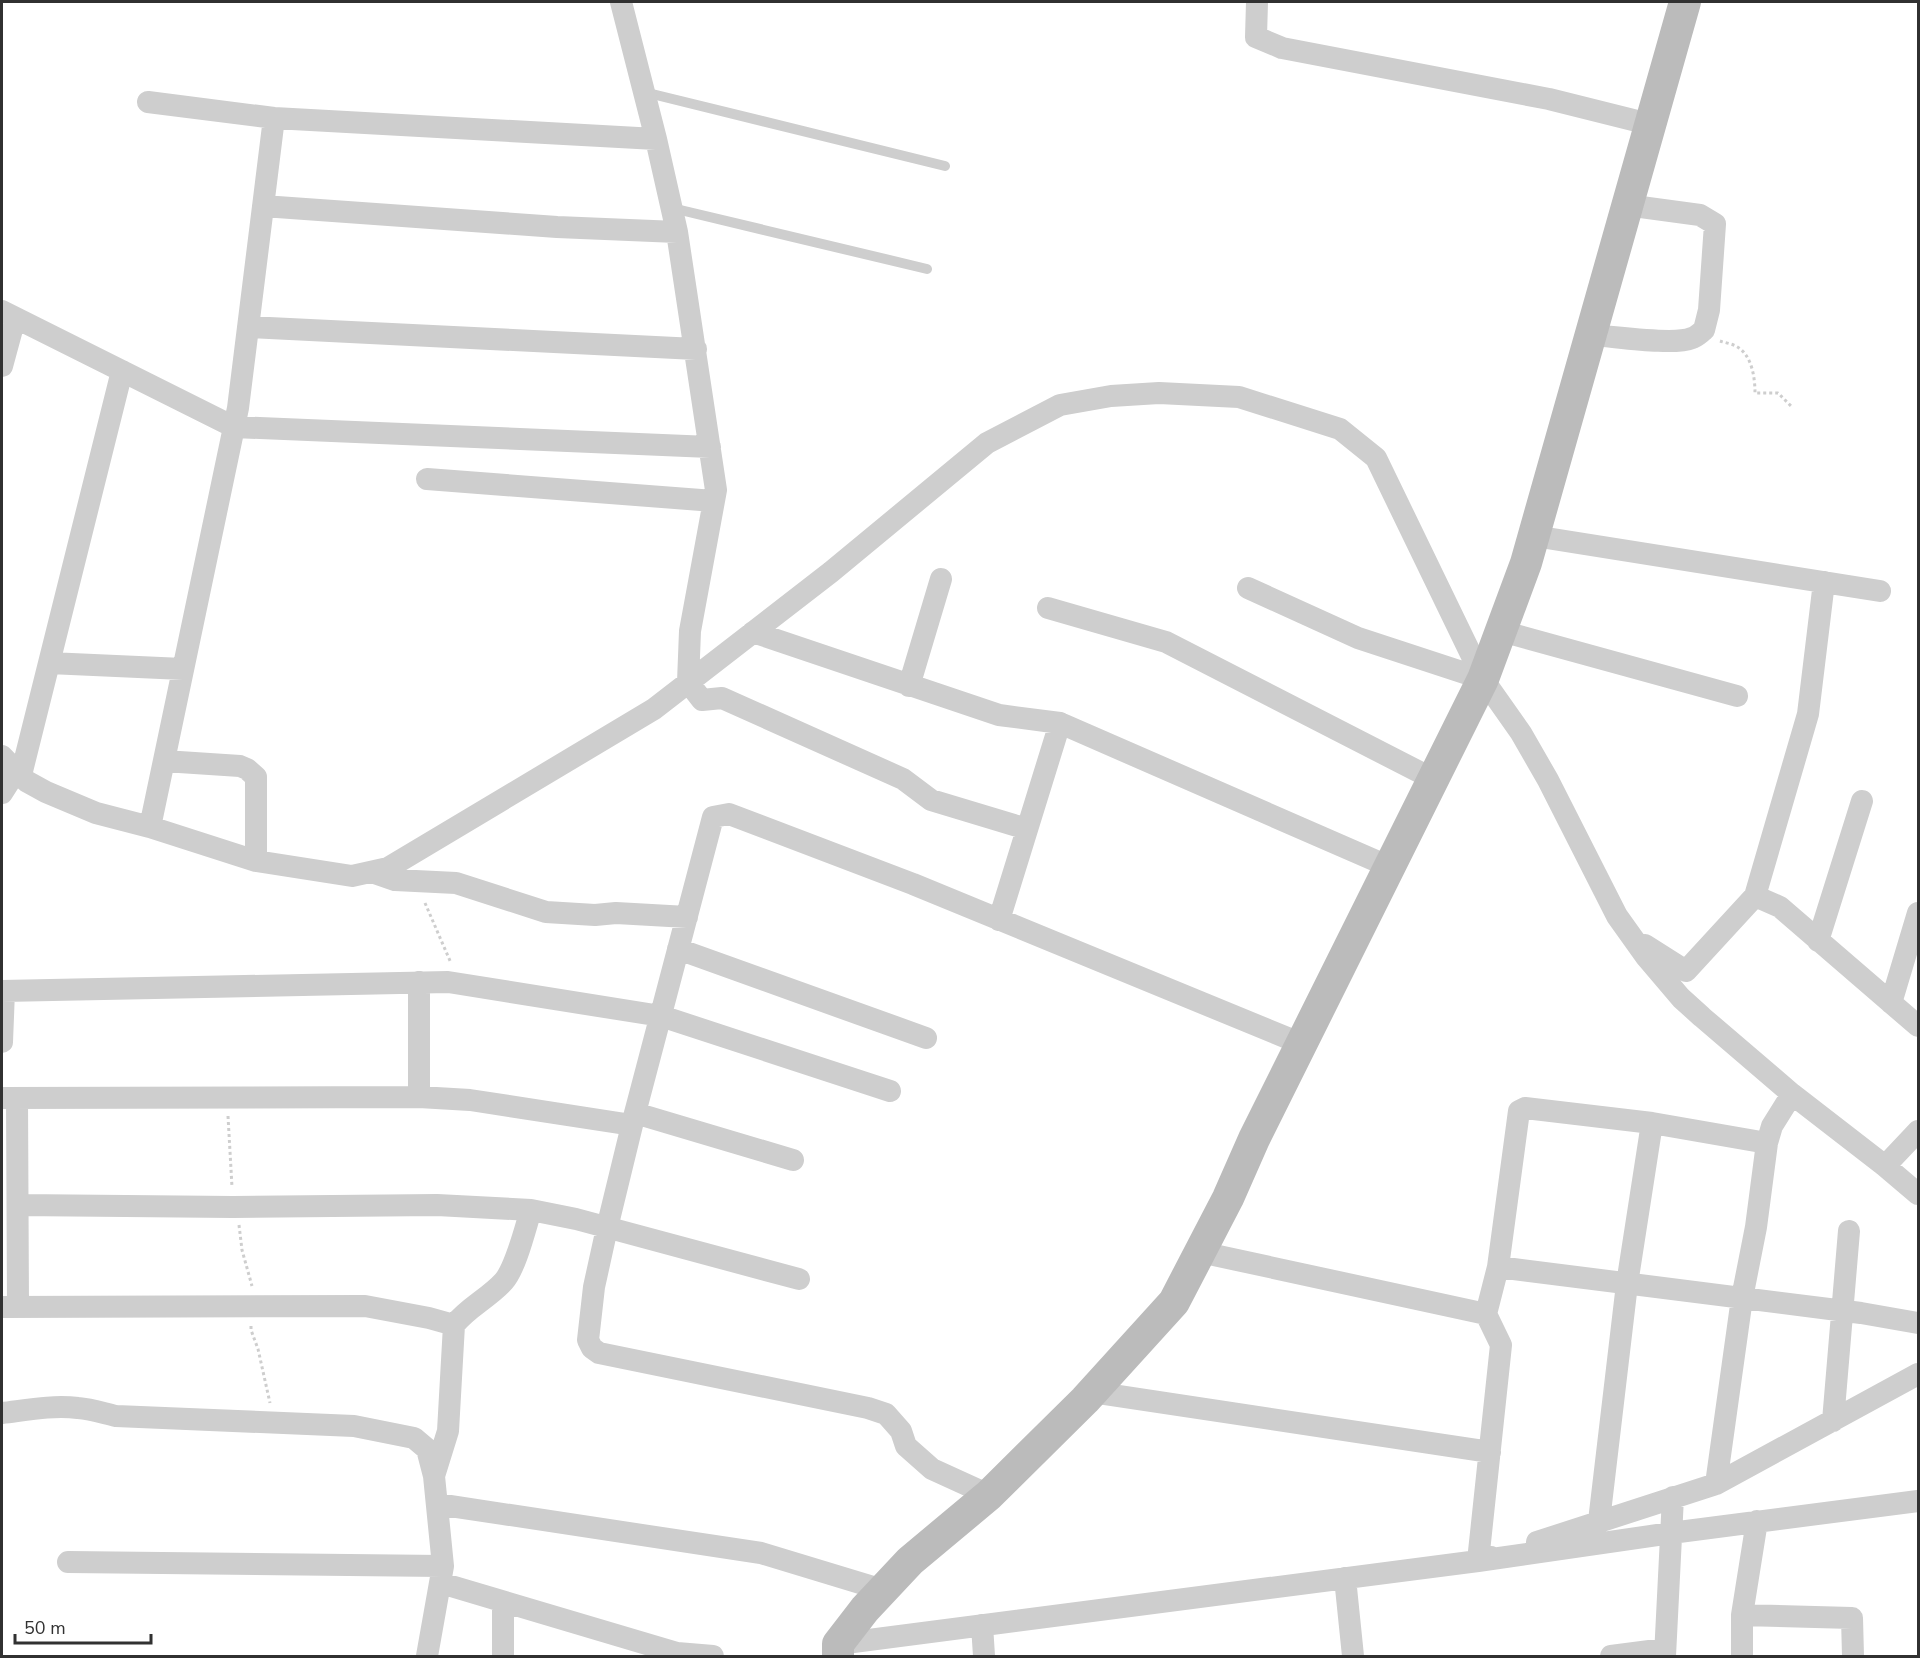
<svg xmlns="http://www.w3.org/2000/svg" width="1920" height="1658" font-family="'Nunito Sans',sans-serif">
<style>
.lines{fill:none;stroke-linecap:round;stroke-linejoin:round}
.path{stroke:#cecece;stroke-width:3;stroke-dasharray:3 3;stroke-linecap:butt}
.lane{stroke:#cecece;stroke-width:10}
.street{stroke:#cecece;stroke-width:22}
.secondary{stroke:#bbb;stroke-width:32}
</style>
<rect width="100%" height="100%" fill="#fff"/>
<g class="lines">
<path class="path" d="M 1720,341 C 1726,343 1734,344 1739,348 C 1752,357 1755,378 1755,393 L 1778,393 L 1791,406
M 425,903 L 451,963
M 228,1116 L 232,1187
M 239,1225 L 242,1250 L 252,1286
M 251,1326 L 251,1330 L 258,1349 L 270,1403"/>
<path class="lane" d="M 644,92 L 945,166
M 672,208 L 927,269"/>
<path class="street" d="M 621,2 L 656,139 L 677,232 L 716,490 L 690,631 L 688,682 L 702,700 L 722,698 L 903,779 L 931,800 L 1027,829
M 1257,2 L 1256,37 L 1282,48 L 1549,99 L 1649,124
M 148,102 L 274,118 L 656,139
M 263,206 L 557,227 L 677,232
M 2,311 L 234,427 L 710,447
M 248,327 L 696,349
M 1591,335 C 1613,336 1673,346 1692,338 C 1696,337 1700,333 1704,330 L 1709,310 L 1715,224 L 1700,215 L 1626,205
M 2,366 L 15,318
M 427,479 L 714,501
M 1534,536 L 1880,591
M 1248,588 L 1358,638 L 1483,679
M 1048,608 L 1166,642 L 1433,779
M 1501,631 L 1737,696
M 753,632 L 999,715 L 1060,723 L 1390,867
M 49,663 L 183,669
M 909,686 L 941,579
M 2,756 L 26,781 L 46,792 L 96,813 L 150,827 L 256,861 L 352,876 L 388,868 L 654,709 L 831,572 L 987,443 L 1060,405 L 1111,396 L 1159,393 L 1239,397 L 1340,429 L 1376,458 L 1483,679 L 1521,733 L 1548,780 L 1617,916 L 1647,958 L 1681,998 L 1702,1017 L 1792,1094 L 1885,1166 L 1918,1194
M 164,761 L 240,766 L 247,769 L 256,777 L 256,861
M 21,775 L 122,371
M 2,793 L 16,771
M 150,827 L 238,408 L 274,118
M 372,872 L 395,880 L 456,883 L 546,912 L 595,915 L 616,913 L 687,917
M 1755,896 L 1780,907 L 1918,1026
M 999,920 L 1060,723
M 1818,941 L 1862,801
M 1645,945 L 1686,971 L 1755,896 L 1808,714 L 1824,582
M 678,949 L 926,1038
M 419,982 L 419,1097
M 2,991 L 448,982 L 661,1016 L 890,1091
M 1891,1003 L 1918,913
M 2,1042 L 4,991
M 2,1098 L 419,1097 L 470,1100 L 632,1125
M 17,1098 L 18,1306
M 635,1113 L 793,1160
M 1767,1143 L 1652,1123 L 1525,1108 L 1519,1111 L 1498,1267 L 1486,1314 L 1501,1345 L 1478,1561 L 1671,1533 L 1918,1501
M 1885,1166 L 1918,1131
M 18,1205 L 233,1207 L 437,1205 L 531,1210 L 576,1219 L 799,1279
M 1200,1252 L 1486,1314
M 1498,1267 L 1861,1313 L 1918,1323
M 2,1307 L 365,1306 L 429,1318 L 454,1325
M 1092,1392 L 1490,1452
M 2,1413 C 27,1410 52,1405 78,1408 C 91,1409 103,1413 116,1416 L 354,1426 L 414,1438 L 427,1449 L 434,1476 L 443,1566 L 427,1656
M 1833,1421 L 1849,1231
M 434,1476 L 448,1431 L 454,1325 C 468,1307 489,1298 504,1281 C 516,1267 525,1229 531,1210
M 1716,1484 L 1742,1298 L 1756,1227 L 1767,1143 L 1772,1126 L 1792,1094
M 989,1495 L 932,1469 L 906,1446 L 901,1431 L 886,1414 L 868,1408 L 599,1353 L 592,1348 L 588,1340 L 594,1287 L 607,1228 L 635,1113 L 713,817 L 729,814 L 913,884 L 1302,1044
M 437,1504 L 761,1553 L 883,1590
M 1599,1521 L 1627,1284 L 1652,1123
M 1537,1542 L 1716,1484 L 1918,1374
M 68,1562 L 443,1566
M 1345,1578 L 1353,1656
M 441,1583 L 677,1653 L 713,1656
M 1742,1615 L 1852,1618 L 1853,1656
M 982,1625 L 984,1656
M 838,1644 L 1478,1561 L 1491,1557
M 503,1656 L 503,1602
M 1611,1656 L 1665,1649
M 1665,1656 L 1673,1497
M 1742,1656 L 1742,1615 L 1757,1521"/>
<path class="secondary" d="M 838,1656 L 838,1644 L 865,1609 L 910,1561 L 989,1495 L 1085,1400 L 1174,1302 L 1228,1198 L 1254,1139 L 1483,679 L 1526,563 L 1685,2"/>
</g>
<rect width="1920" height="1658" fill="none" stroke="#313131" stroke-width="6"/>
<path d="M15 1634v9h136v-9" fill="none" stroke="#313131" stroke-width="3"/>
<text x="24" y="1634" font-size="18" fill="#313131" stroke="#ffffff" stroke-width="4.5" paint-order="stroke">50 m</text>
</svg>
